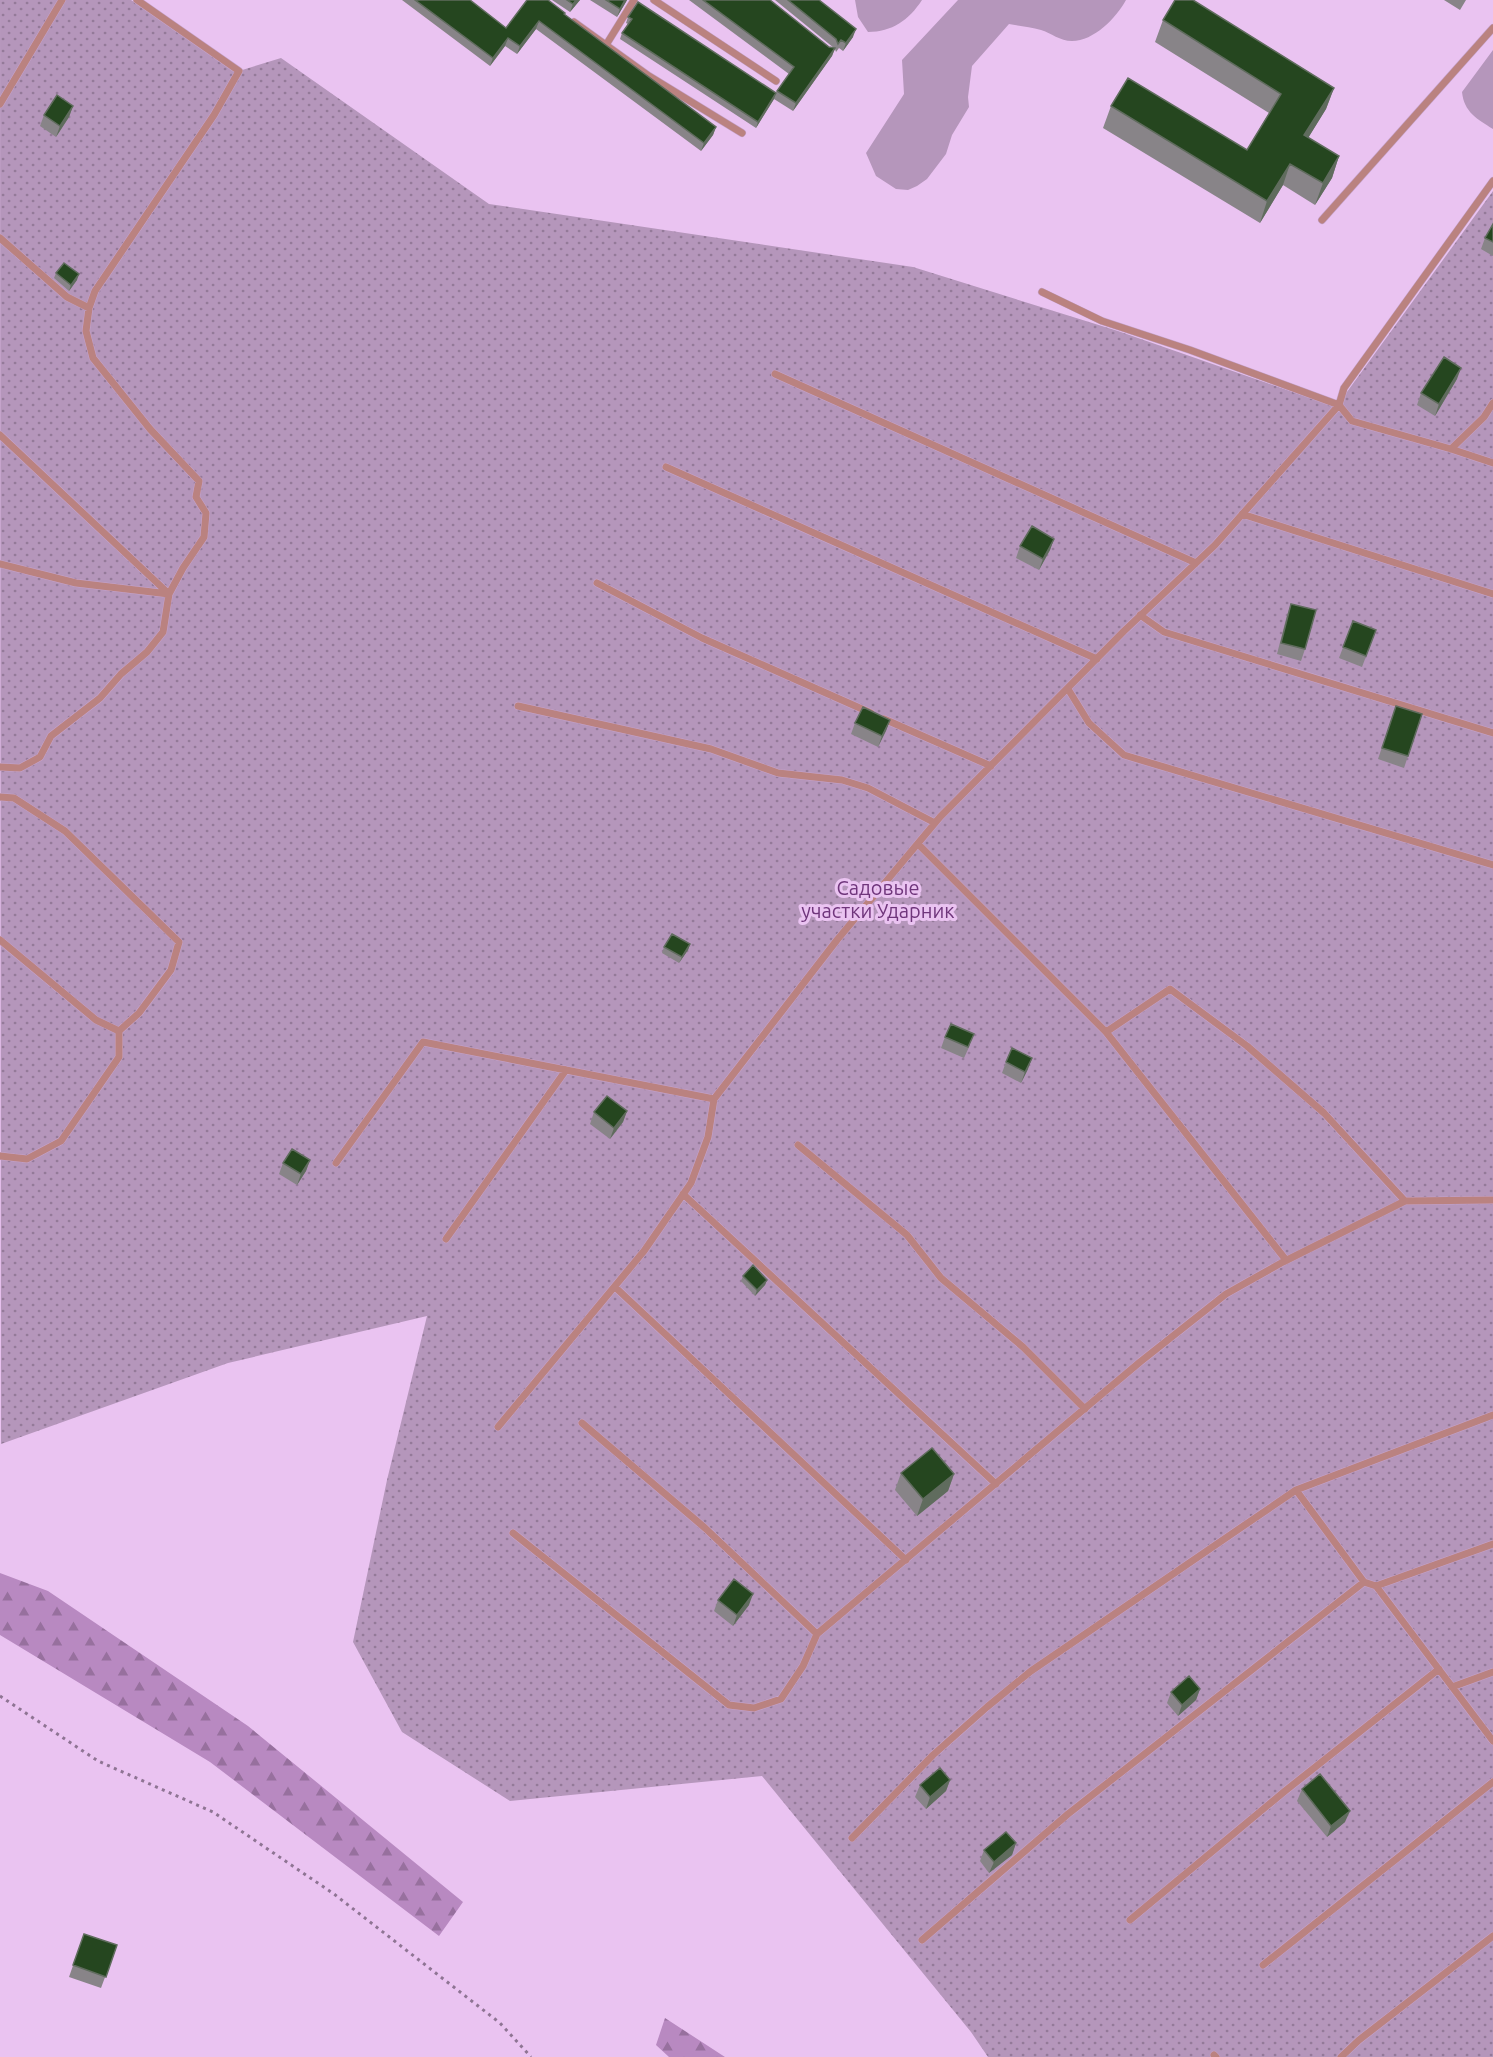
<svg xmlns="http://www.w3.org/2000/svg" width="1493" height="2057" font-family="Ubuntu,sans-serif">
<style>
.grass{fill:#b596bb}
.forest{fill:url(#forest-firs)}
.park{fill:url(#park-dots)}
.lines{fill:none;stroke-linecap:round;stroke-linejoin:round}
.lane-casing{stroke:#c6a4cd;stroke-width:8}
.path{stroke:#8e7493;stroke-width:3;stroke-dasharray:3 4.5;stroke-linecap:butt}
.lane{stroke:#ba8280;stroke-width:7}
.wall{fill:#888488}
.shaded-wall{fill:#606c5e}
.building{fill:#25461f;stroke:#606c5e;stroke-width:1.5}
.labels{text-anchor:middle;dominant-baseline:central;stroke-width:6;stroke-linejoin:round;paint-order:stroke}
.park-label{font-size:20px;fill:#6f357b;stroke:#eac3f1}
</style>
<defs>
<pattern id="forest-firs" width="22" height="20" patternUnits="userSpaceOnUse" patternTransform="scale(1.5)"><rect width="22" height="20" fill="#b889c1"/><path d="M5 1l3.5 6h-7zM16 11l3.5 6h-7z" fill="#97709e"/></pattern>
<pattern id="park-dots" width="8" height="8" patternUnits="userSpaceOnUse" patternTransform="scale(1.5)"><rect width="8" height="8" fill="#b596bb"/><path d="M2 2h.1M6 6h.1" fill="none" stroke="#947a99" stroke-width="1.8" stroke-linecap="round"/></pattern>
</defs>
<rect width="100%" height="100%" fill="#eac3f1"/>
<path class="grass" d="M 855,0 L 922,0 C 909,20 892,32 868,32 L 858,17 Z
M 958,0 L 1126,0 C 1116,18 1094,41 1072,41 C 1060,41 1051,33 1041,30 C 1031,27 1019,26 1009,24 L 972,66 L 968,97 L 969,107 L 952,135 L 946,154 L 927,179 L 917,186 L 908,190 L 896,189 L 876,176 L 866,153 L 904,94 L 902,60 Z
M 1493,50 L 1493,129 C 1477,119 1464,112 1462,92 Z"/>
<path class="forest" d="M 0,1573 L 48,1591 L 248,1726 L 463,1902 L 439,1936 L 210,1762 L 0,1635 Z
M 665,2018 L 725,2057 L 669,2057 L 656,2045 Z"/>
<path class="park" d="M 0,0 L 131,0 L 239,71 L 281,58 L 489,204 L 913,267 L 1118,331 L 1336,407 L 1493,191 L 1493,2057 L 988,2057 L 971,2032 L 762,1776 L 510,1801 L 402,1732 L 353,1642 L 387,1480 L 427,1316 L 228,1363 L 1,1444 Z"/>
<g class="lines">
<defs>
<path id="lane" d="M 654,0 L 776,81
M 574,22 L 649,76 L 742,133
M 606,45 L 634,0
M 0,104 L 62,0
M 1322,220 L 1493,28
M 0,238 L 67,297 L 89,308
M 1042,292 L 1102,321 L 1190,350 L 1339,405 L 1344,388 L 1493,181
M 775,374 L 1196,563
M 0,435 L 169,594 L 76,583 L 0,564
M 1451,449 L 1484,417 L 1493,403
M 666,467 L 1097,659
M 1242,514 L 1493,594
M 597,583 L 702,638 L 871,713
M 1140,615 L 1164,632 L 1493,733
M 1068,689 L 1089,723 L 1124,755 L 1493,865
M 518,706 L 711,749 L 778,773 L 842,780 L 868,788 L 935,823
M 884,719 L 991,766
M 0,767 L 20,768 L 40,757 L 51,736 L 100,698 L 121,674 L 147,652 L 163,632 L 169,594 L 183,568 L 204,537 L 206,513 L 196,497 L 199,481 L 150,429 L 93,358 L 86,331 L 89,308 L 95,291 L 214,115 L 239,71 L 137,0
M 0,797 L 14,798 L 65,831 L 179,942 L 171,970 L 139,1013 L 119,1031 L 119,1057 L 61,1141 L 27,1159 L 0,1156
M 918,844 L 1106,1032 L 1286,1260
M 0,940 L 96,1020 L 119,1031
M 1106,1032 L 1170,989 L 1247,1046 L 1324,1113 L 1405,1201
M 798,1145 L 907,1235 L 941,1278 L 1023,1347 L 1085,1409
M 336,1163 L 423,1042 L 714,1099 L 837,940 L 940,817 L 1124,631 L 1215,545 L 1339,405 L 1352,421 L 1451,449 L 1493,463
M 683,1194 L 996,1484
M 446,1239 L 566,1070
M 615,1287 L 906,1560
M 582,1423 L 705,1528 L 817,1634
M 498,1427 L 644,1251 L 691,1183 L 708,1137 L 714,1099
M 1296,1490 L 1364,1582 L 1376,1586 L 1493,1741
M 513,1533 L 729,1705 L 754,1708 L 781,1699 L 803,1666 L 817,1634 L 1140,1362 L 1226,1294 L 1283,1262 L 1405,1201 L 1493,1200
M 1376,1586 L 1493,1544
M 1452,1687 L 1493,1672
M 852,1838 L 933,1755 L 987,1707 L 1031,1671 L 1296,1490 L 1493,1415
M 1130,1920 L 1285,1791 L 1439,1669
M 922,1940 L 1068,1814 L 1364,1582
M 1263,1965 L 1493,1782
M 1214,2055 L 1216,2057
M 1341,2057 L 1359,2040 L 1493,1936"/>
</defs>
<use href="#lane" class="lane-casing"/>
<path class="path" d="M 0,1696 L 98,1761 L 213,1812 L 334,1894 L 500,2023 L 531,2057"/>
<use href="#lane" class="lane"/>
</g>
<path class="wall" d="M 402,0 L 470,0 L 506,28 L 564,15 L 716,127 L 713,135 L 701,151 L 536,29 L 517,54 L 505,46 L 490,66 Z
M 552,0 L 580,0 L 570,12 Z
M 590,0 L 627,0 L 617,17 Z
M 689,0 L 770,0 L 829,47 L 834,48 L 775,0 L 819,0 L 853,37 L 843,51 L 839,48 L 836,52 L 835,49 L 832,56 L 793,111 L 774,99 L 756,128 L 620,39 L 622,33 L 628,24 L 626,23 L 628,17 L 776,93 L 789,74 Z
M 1444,0 L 1466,0 L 1460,10 Z
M 1163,20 L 1334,88 L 1326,109 L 1308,138 L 1339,156 L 1332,178 L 1315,205 L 1283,185 L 1260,223 L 1103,128 L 1111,106 L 1247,150 L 1269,113 L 1155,42 Z
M 73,106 L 69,117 L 56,137 L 40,126 L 44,115 Z
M 1493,224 L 1493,256 L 1481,249 L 1485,238 Z
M 56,273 L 77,280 L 69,291 L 54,278 Z
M 1457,379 L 1435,416 L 1417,405 L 1421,393 Z
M 1054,539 L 1050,550 L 1039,570 L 1016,558 L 1020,546 Z
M 1291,604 L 1305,649 L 1301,661 L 1277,654 L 1287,615 Z
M 1353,621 L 1376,630 L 1362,667 L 1339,658 Z
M 1396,706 L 1422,714 L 1404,768 L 1378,759 Z
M 890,720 L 878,747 L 851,734 L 855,723 Z
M 690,944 L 688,950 L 679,963 L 662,953 L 664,947 Z
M 945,1037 L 970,1045 L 964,1058 L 941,1048 Z
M 1006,1062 L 1028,1069 L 1021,1083 L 1002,1073 Z
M 627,1111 L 623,1122 L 610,1139 L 590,1124 L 594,1112 Z
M 310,1160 L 306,1171 L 297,1185 L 279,1174 L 283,1163 Z
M 743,1276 L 767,1280 L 765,1285 L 755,1296 L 741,1281 Z
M 901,1473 L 954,1474 L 948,1491 L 917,1516 L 895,1490 Z
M 718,1600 L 749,1605 L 733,1626 L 714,1611 Z
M 1200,1689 L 1196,1700 L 1178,1716 L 1167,1703 L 1171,1692 Z
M 950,1780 L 946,1791 L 926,1809 L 915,1797 L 920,1785 Z
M 1302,1789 L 1345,1822 L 1327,1837 L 1297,1801 Z
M 1016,1843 L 1012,1855 L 989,1873 L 980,1861 L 984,1850 Z
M 84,1934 L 117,1945 L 101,1988 L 69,1977 Z"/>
<path class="shaded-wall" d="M 576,0 L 580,0 L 570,12 L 573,4 Z
M 625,0 L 627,0 L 626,2 L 617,17 L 620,9 Z
M 539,21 L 536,29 L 517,54 L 520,46 Z
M 856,29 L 853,37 L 843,51 L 846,43 Z
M 508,38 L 505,46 L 490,66 L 493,58 Z
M 835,48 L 832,56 L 793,111 L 796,103 Z
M 1334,88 L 1326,109 L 1297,156 L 1304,135 Z
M 776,93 L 774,99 L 756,128 L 758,122 Z
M 73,106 L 69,117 L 56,137 L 60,126 Z
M 716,127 L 713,135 L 701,151 L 704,143 Z
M 1339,156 L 1332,178 L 1315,205 L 1323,183 Z
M 1290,164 L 1283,185 L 1260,223 L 1267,201 Z
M 79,274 L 77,280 L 69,291 L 71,285 Z
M 1461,368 L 1457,379 L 1435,416 L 1439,404 Z
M 1054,539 L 1050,550 L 1039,570 L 1043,559 Z
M 890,720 L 886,731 L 878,747 L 882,736 Z
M 690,944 L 688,950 L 679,963 L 682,957 Z
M 1032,1058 L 1028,1069 L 1021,1083 L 1025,1072 Z
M 627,1111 L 623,1122 L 610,1139 L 614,1128 Z
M 310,1160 L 306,1171 L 297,1185 L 301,1174 Z
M 767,1280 L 765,1285 L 755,1296 L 757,1290 Z
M 954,1474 L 948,1491 L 917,1516 L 923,1499 Z
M 753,1594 L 749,1605 L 733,1626 L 737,1615 Z
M 1200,1689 L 1196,1700 L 1178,1716 L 1182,1705 Z
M 950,1780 L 946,1791 L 926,1809 L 930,1797 Z
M 1350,1811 L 1345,1822 L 1327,1837 L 1331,1826 Z
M 1016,1843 L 1012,1855 L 989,1873 L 994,1862 Z"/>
<path class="building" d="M 415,0 L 470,0 L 506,28 L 527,0 L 548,0 L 565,13 L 564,14 L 716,127 L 704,143 L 539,21 L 520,46 L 508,38 L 493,58 Z
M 567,0 L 576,0 L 573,4 Z
M 606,0 L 625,0 L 620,9 Z
M 703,0 L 770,0 L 829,47 L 835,48 L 796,103 L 777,91 L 794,67 Z
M 788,0 L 819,0 L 856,29 L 846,43 L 841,40 L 838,44 L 836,39 Z
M 1175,0 L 1193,0 L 1334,88 L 1304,135 L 1339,156 L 1323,183 L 1290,164 L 1267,201 L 1111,106 L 1128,78 L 1247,150 L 1281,94 L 1163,20 Z
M 638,2 L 776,93 L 758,122 L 622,33 L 632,19 L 628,17 Z
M 57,95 L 73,106 L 60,126 L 44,115 Z
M 1493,224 L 1493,242 L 1485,238 Z
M 64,263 L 79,274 L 71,285 L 56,273 Z
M 1444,357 L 1461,368 L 1439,404 L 1421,393 Z
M 1032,526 L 1054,539 L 1043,559 L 1020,546 Z
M 1291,604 L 1316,610 L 1305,649 L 1281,643 Z
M 1353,621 L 1376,630 L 1366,656 L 1343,647 Z
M 1396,706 L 1422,714 L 1408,756 L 1382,748 Z
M 863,707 L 890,720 L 882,736 L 855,723 Z
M 672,934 L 690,944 L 682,957 L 664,947 Z
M 951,1024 L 974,1034 L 968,1047 L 945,1037 Z
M 1012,1048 L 1032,1058 L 1025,1072 L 1006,1062 Z
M 607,1096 L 627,1111 L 614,1128 L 594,1112 Z
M 292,1149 L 310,1160 L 301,1174 L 283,1163 Z
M 753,1265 L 767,1280 L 757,1290 L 743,1276 Z
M 932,1448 L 954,1474 L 923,1499 L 901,1473 Z
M 734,1579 L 753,1594 L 737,1615 L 718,1600 Z
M 1189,1676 L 1200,1689 L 1182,1705 L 1171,1692 Z
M 940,1768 L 950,1780 L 930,1797 L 920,1785 Z
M 1320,1774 L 1350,1811 L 1331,1826 L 1302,1789 Z
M 1006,1832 L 1016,1843 L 994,1862 L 984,1850 Z
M 84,1934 L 117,1945 L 106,1977 L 73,1965 Z"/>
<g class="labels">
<g class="park-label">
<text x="878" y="887">Садовые<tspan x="878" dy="23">участки Ударник</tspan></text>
</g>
</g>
</svg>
